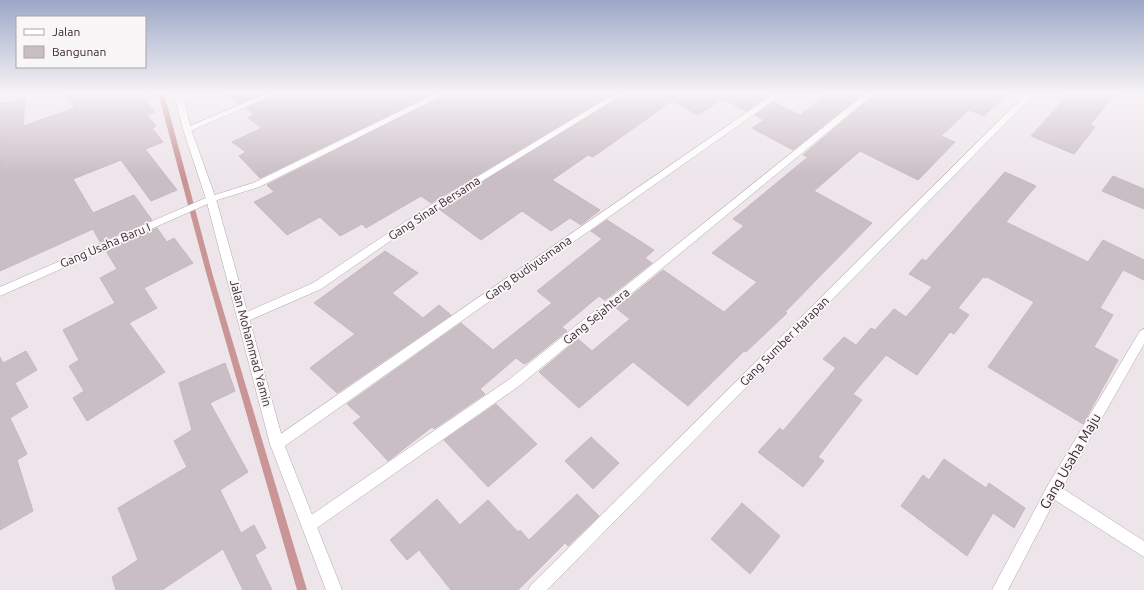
<svg xmlns="http://www.w3.org/2000/svg" width="1144" height="590" font-family="Ubuntu,sans-serif">
<style>
.lines{fill:none;stroke-linecap:round;stroke-linejoin:round}
.stream{fill:#ca9596;fill-rule:evenodd}
.building{fill:#cabec5;stroke:#c6b8c0}
.minor-casing{stroke:#b4a8ae;stroke-width:1}
.tertiary-casing{stroke:#b4a8ae;stroke-width:1}
.minor{fill:#fff;fill-rule:evenodd}
.tertiary{fill:#fff;fill-rule:evenodd}
.labels{text-anchor:middle;dominant-baseline:central;stroke-width:3.5;stroke-linejoin:round;paint-order:stroke}
.street-label{font-size:12px;fill:#3c2730;stroke:#f9f6f8}
.near-street-label{font-size:14px;fill:#3c2730;stroke:#f9f6f8}
</style>
<rect width="100%" height="100%" fill="#ede5ea"/>
<g class="lines">
<path class="stream" d="M 158,93 L 164,93 L 213,276 L 307,590 L 297,590 L 207,276 Z"/>
</g>
<path class="building" d="M 64,93 L 139,93 L 155,112 L 147,115 L 156,126 L 152,128 L 163,142 L 145,149 L 177,190 L 151,201 L 121,160 L 73,179 L 93,213 L 134,195 L 152,220 L 100,242 L 93,229 L 0,271 L 0,104 L 25,99 L 23,126 L 75,108 Z
M 225,93 L 265,93 L 239,104 Z
M 279,93 L 434,93 L 260,178 L 239,156 L 246,152 L 232,142 L 262,128 L 248,118 L 254,115 L 246,108 Z
M 448,93 L 614,93 L 431,203 L 421,196 L 366,228 L 362,224 L 340,236 L 320,217 L 287,235 L 254,202 L 274,192 L 267,185 Z
M 626,93 L 753,93 L 765,98 L 746,111 L 722,99 L 698,115 L 672,101 L 593,157 L 588,155 L 552,180 L 600,210 L 581,225 L 570,218 L 551,231 L 522,211 L 481,240 L 439,209 Z
M 829,93 L 864,93 L 793,150 L 752,128 L 764,120 L 755,115 L 773,102 L 800,115 Z
M 876,93 L 1008,93 L 984,116 L 969,110 L 941,136 L 955,142 L 918,180 L 860,151 L 814,191 L 872,223 L 785,312 L 787,313 L 746,352 L 744,351 L 688,406 L 633,362 L 579,408 L 539,372 L 578,339 L 592,351 L 630,319 L 616,308 L 663,270 L 724,312 L 757,282 L 712,253 L 744,226 L 733,219 L 808,157 L 803,155 Z
M 1070,93 L 1116,93 L 1090,125 L 1095,127 L 1074,154 L 1031,136 Z
M 1005,172 L 1036,186 L 1006,222 L 1088,262 L 1103,240 L 1144,260 L 1144,280 L 1123,270 L 1100,308 L 1113,315 L 1094,347 L 1118,360 L 1083,424 L 988,367 L 1034,302 L 987,277 L 985,278 L 983,277 L 958,308 L 969,315 L 954,334 L 950,332 L 917,375 L 886,355 L 853,394 L 862,400 L 818,457 L 824,461 L 803,487 L 758,452 L 780,428 L 783,431 L 836,368 L 823,359 L 844,337 L 856,345 L 871,328 L 875,330 L 894,309 L 906,317 L 932,287 L 909,274 L 922,259 L 926,261 Z
M 1113,176 L 1144,189 L 1144,209 L 1102,191 Z
M 607,220 L 654,250 L 645,258 L 652,263 L 605,300 L 599,296 L 562,327 L 567,331 L 528,362 L 524,364 L 516,358 L 480,389 L 485,394 L 434,429 L 432,427 L 388,461 L 353,423 L 361,417 L 347,404 L 461,323 L 493,350 L 552,303 L 537,291 L 602,239 L 591,231 Z
M 157,228 L 167,242 L 174,238 L 193,263 L 144,288 L 157,308 L 129,323 L 165,372 L 87,421 L 73,398 L 84,391 L 69,366 L 79,360 L 63,330 L 115,303 L 100,278 L 117,269 L 106,251 Z
M 385,251 L 418,273 L 392,293 L 423,318 L 439,305 L 451,315 L 337,393 L 310,368 L 355,334 L 314,303 Z
M 26,351 L 37,370 L 15,383 L 28,407 L 10,418 L 27,454 L 17,460 L 33,511 L 0,530 L 0,357 L 3,363 Z
M 225,363 L 235,391 L 210,403 L 248,472 L 220,490 L 241,533 L 254,525 L 266,548 L 255,555 L 272,590 L 243,590 L 223,549 L 162,590 L 116,590 L 112,577 L 138,560 L 118,508 L 187,467 L 174,441 L 192,430 L 179,383 Z
M 496,404 L 537,444 L 488,487 L 444,440 Z
M 591,437 L 619,463 L 593,489 L 565,461 Z
M 944,459 L 986,488 L 989,483 L 1025,508 L 1014,528 L 993,513 L 967,556 L 901,506 L 923,475 L 929,480 Z
M 577,494 L 599,516 L 568,546 L 565,543 L 518,590 L 451,590 L 419,550 L 407,560 L 390,540 L 437,499 L 460,525 L 488,500 L 518,532 L 520,530 L 529,540 Z
M 742,503 L 780,536 L 750,574 L 711,539 Z"/>
<g class="lines">
<defs>
<path id="minor" d="M 268,93 L 278,93 L 190,131 L 184,131 L 183,129 Z
M 437,93 L 447,93 L 259,187 L 214,201 L 0,296 L 0,287 L 208,197 L 253,183 Z
M 616,93 L 625,93 L 435,210 L 321,289 L 248,321 L 240,321 L 238,318 L 240,315 L 313,283 L 429,206 Z
M 775,93 L 784,93 L 282,448 L 277,450 L 272,448 L 270,444 L 272,440 Z
M 866,93 L 875,93 L 519,386 L 314,530 L 309,532 L 304,530 L 302,525 L 304,520 L 511,378 Z
M 1027,93 L 1035,93 L 547,590 L 528,590 L 531,585 Z
M 1144,329 L 1144,344 L 1062,488 L 1144,541 L 1144,557 L 1055,500 L 1008,590 L 992,590 L 1048,485 L 1140,331 Z"/>
<path id="tertiary" d="M 174,93 L 182,93 L 191,129 L 216,199 L 284,444 L 342,590 L 326,590 L 270,444 L 206,199 L 183,129 Z"/>
</defs>
<use href="#minor" class="minor-casing"/>
<use href="#tertiary" class="tertiary-casing"/>
<use href="#minor" class="minor"/>
<use href="#tertiary" class="tertiary"/>
</g>
<linearGradient id="sky" x2="0" y2="1"><stop stop-color="#9ca8c7"/><stop offset="0.53" stop-color="#f7f3f6"/><stop offset="1" stop-color="#f7f3f6" stop-opacity="0"/></linearGradient>
<rect width="1144" height="175" fill="url(#sky)"/>
<g class="labels">
<g class="street-label">
<text transform="translate(434 208) rotate(-33)">Gang Sinar Bersama</text>
<text transform="translate(105 245) rotate(-23)">Gang Usaha Baru I</text>
<text transform="translate(528 268) rotate(-35)">Gang Budiyusmana</text>
<text transform="translate(596 316) rotate(-39)">Gang Sejahtera</text>
<text transform="translate(784 341) rotate(-45)">Gang Sumber Harapan</text>
<text transform="translate(251 343) rotate(75)">Jalan Mohammad Yamin</text>
</g>
<g class="near-street-label">
<text transform="translate(1070 461) rotate(-60)">Gang Usaha Maju</text>
</g>
</g>
<rect x="16" y="16" width="130" height="52" fill="#f9f6f8" stroke="#ada3a8"/>
<rect x="24" y="29" width="20" height="6" fill="#ffffff" stroke="#ada3a8"/>
<text x="52" y="36" font-size="12" fill="#3c2730">Jalan</text>
<rect x="24" y="46" width="20" height="12" fill="#cabec5" stroke="#ada3a8"/>
<text x="52" y="56" font-size="12" fill="#3c2730">Bangunan</text>
</svg>
